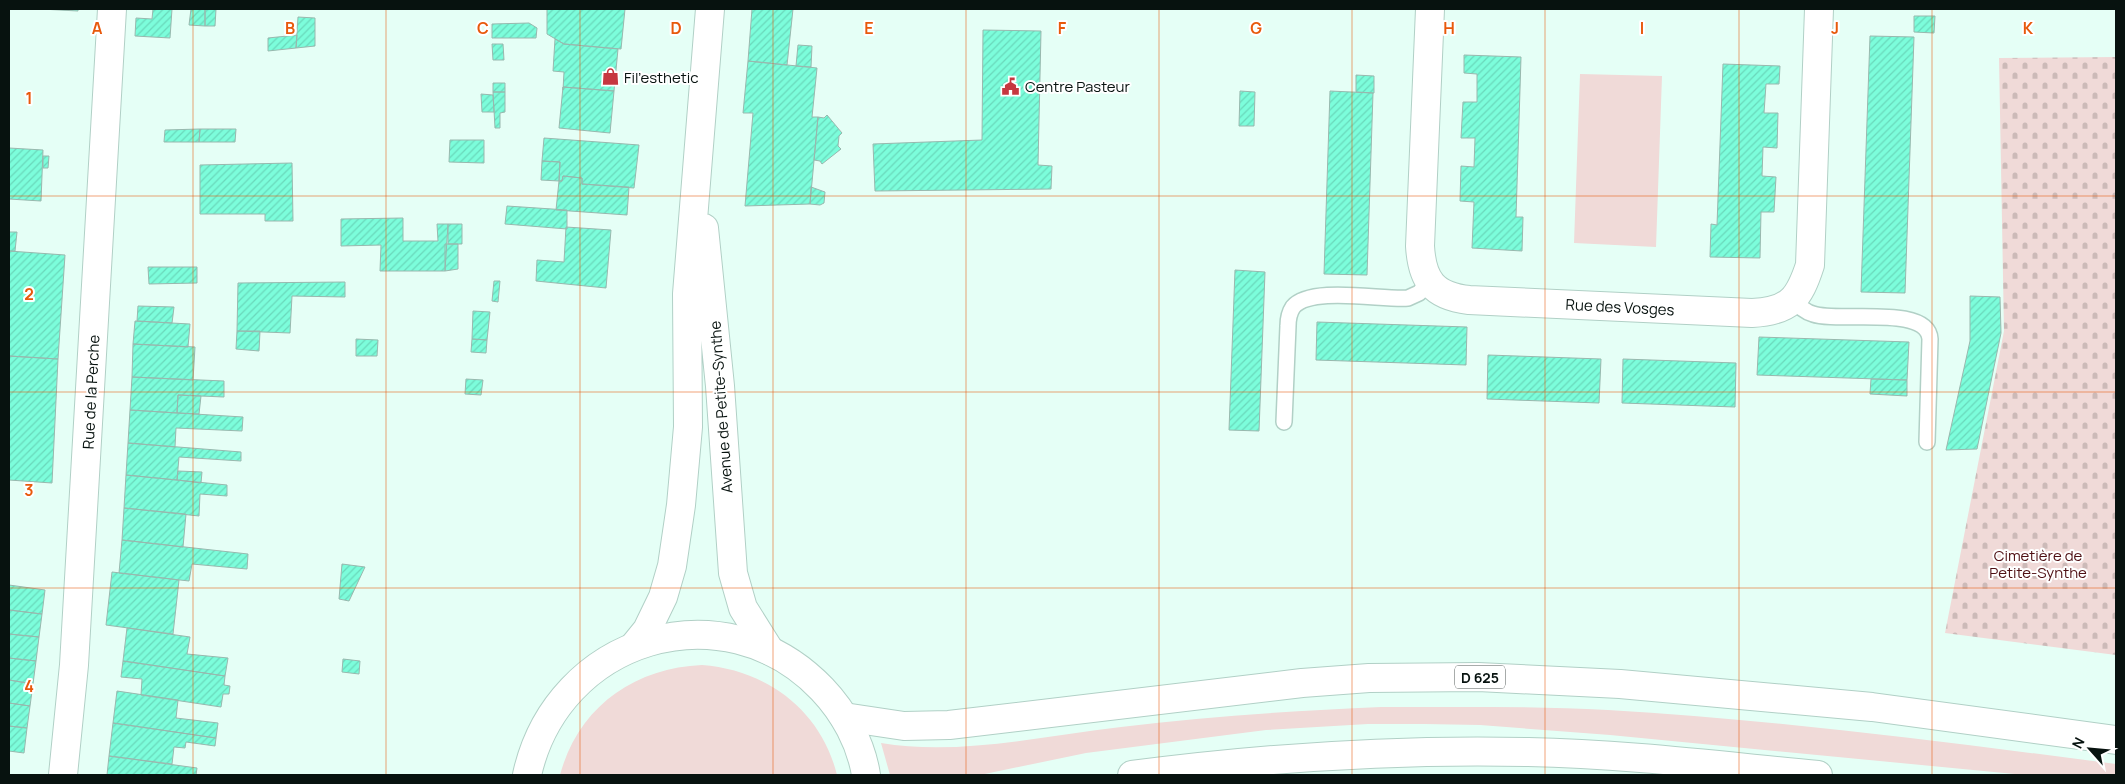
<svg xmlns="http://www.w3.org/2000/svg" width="2125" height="784" font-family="Manrope,sans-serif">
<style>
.green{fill:#f0dad8}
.cemetery{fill:url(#cemetery-stones)}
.building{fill:url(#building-hatch);stroke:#99b8ae}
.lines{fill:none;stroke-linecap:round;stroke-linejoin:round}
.lane-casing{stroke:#b1d0c6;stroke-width:18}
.street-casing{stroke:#b1d0c6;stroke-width:30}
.secondary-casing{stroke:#b1d0c6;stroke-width:30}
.primary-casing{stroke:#b1d0c6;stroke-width:30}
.highway-casing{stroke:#b1d0c6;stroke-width:30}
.lane{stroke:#fff;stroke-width:15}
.street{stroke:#fff;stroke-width:28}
.secondary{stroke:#fff;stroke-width:28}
.primary{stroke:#fff;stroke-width:28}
.highway{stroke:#fff;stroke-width:28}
.grid{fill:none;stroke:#e8590c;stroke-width:1;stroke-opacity:0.55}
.labels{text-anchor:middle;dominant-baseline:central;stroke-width:4;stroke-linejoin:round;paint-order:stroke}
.shield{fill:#fff;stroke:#515957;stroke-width:1}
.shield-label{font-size:14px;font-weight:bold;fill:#07120f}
.poi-label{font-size:15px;fill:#07120f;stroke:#fff;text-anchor:start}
.street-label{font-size:15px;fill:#07120f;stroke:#fff}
.park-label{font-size:15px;fill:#4e0f13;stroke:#fff}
.grid-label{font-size:16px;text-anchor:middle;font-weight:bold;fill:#e8590c;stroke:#fff;stroke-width:4;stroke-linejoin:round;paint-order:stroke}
</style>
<defs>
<pattern id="cemetery-stones" width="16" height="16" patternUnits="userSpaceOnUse" patternTransform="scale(1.25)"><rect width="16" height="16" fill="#f0dad8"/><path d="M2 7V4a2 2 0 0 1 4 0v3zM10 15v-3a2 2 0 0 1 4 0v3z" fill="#ccbab8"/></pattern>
<pattern id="building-hatch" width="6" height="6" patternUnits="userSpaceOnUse" patternTransform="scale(1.25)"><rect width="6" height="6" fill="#7cfddb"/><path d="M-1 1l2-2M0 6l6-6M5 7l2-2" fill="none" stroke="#6ad8bb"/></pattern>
</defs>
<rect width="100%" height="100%" fill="#e5fff6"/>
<path class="green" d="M 1580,74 L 1662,76 L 1656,247 L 1574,243 Z
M 702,665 C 767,670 821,710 837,775 L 560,775 C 578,708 633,668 702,665 Z
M 1381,707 C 1457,707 1532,706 1608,710 C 1778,720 1947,742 2116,764 L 2116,775 L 2025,775 L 1610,735 L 1480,725 L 1424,724 L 1368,724 L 1266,730 L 1086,753 L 980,775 L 890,775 L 881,743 C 958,756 1043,736 1121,727 C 1207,716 1294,711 1381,707 Z"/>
<path class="cemetery" d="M 2116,57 L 2116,655 L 1945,633 L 2004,331 L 1999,58 Z"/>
<path class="building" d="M 41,9 L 78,9 L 78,11 Z
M 153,9 L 172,9 L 170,38 L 135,36 L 136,18 L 152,19 Z
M 191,9 L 205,9 L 205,26 L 189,25 Z
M 205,9 L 216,9 L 215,26 L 205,26 Z
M 547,9 L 625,9 L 621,49 L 564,44 L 547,34 Z
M 752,9 L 793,9 L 787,65 L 748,61 Z
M 1914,16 L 1935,16 L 1934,33 L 1914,32 Z
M 298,17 L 315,18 L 315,46 L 296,48 Z
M 529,23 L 537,28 L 536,38 L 492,38 L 492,24 Z
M 983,30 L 1041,31 L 1038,165 L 1052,166 L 1051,189 L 875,191 L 873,144 L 982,140 Z
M 297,35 L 296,48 L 268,51 L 268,38 Z
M 1870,36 L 1914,37 L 1905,293 L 1861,292 Z
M 555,39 L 564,44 L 618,49 L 614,91 L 563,87 L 563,90 L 564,72 L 553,71 Z
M 492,44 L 503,44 L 504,60 L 493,60 Z
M 798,45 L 812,46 L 811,67 L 796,66 Z
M 1464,55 L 1521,57 L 1516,217 L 1523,217 L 1522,251 L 1472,248 L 1474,202 L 1460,201 L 1461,166 L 1474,167 L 1475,138 L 1461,138 L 1463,102 L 1477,102 L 1477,74 L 1464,73 Z
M 748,61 L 817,68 L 812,117 L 818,117 L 810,204 L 745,206 L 753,113 L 743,113 Z
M 1723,64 L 1780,66 L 1779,84 L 1766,84 L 1764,113 L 1778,113 L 1777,148 L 1763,147 L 1762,176 L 1776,177 L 1774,212 L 1761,212 L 1760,258 L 1710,257 L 1711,224 L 1717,225 Z
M 1356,75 L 1374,76 L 1374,93 L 1356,92 Z
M 493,83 L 505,83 L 505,92 L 493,92 Z
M 563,87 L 614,91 L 610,133 L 559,128 Z
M 1240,91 L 1255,92 L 1254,126 L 1239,126 Z
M 1330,91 L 1373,93 L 1367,275 L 1324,274 Z
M 493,92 L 505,92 L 505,112 L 500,113 L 500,128 L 495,128 Z
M 481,94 L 493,95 L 494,112 L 482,112 Z
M 827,115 L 842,133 L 839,136 L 838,146 L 841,149 L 822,164 L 820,161 L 814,160 L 818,117 L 824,118 Z
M 200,129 L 199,142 L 164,142 L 165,130 Z
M 200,129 L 236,129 L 235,142 L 199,142 Z
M 544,138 L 639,145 L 634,188 L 582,184 L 582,178 L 563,176 L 562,181 L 559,181 L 560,162 L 542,161 Z
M 450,140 L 484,140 L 484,163 L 449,162 Z
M 9,148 L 43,150 L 41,201 L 9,199 L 9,204 Z
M 43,156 L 49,156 L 48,168 L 43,168 Z
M 542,161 L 560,162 L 559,181 L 541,180 Z
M 292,163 L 293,221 L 265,221 L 265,214 L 200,214 L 200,165 Z
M 563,176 L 582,178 L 582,184 L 629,187 L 627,215 L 556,210 L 559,181 L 562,181 Z
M 811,187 L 825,192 L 824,203 L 820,205 L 810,204 Z
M 507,206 L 567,210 L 567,229 L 505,224 Z
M 403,218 L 403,241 L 438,241 L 437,224 L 448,224 L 445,271 L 380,271 L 381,245 L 341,246 L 341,219 Z
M 448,224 L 462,224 L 462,244 L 448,244 Z
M 566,227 L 611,230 L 606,288 L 536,281 L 537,260 L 564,262 Z
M 9,232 L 17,232 L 15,251 L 9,251 Z
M 445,244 L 458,244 L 458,269 L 445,271 Z
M 9,251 L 65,255 L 58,359 L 9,356 Z
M 148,267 L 197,267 L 197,283 L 149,284 Z
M 1235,270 L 1265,272 L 1259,431 L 1229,430 Z
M 494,281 L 500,281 L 498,302 L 492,301 Z
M 345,282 L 345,297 L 292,296 L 290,333 L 237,331 L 238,283 Z
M 1970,296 L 2000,297 L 2001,333 L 1977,449 L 1946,450 L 1970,341 Z
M 138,306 L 174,307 L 172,323 L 137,321 Z
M 473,311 L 490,312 L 487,340 L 472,339 Z
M 135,321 L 190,324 L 188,347 L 133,344 Z
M 1317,322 L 1467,327 L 1466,365 L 1316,360 Z
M 237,331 L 260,331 L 259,351 L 236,349 Z
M 1759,337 L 1909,342 L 1907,380 L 1757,375 Z
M 356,339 L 378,340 L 377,356 L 356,356 Z
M 472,339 L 487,340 L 486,353 L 471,352 Z
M 133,344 L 195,347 L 193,380 L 132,377 Z
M 1488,355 L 1601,359 L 1599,403 L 1487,399 Z
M 9,356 L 58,359 L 52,483 L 9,480 Z
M 1623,359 L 1736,363 L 1735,407 L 1622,403 Z
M 132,377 L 224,381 L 224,397 L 178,395 L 177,413 L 130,410 Z
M 466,379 L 483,380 L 481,395 L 465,394 Z
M 1871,379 L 1907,380 L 1907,396 L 1870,394 Z
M 178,395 L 201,396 L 199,414 L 177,413 Z
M 130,410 L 243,417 L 242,431 L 176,428 L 175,447 L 128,443 Z
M 128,443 L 241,452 L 241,461 L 179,457 L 177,480 L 126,475 Z
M 178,471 L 202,472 L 201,483 L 177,480 Z
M 126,475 L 227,485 L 227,496 L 200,494 L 199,516 L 124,508 Z
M 124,508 L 186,514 L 183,547 L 122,540 Z
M 122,540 L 248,554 L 247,569 L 192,564 L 189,581 L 119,573 Z
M 342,564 L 365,567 L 349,601 L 339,599 Z
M 112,572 L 179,580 L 173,634 L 106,625 Z
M 9,585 L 45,590 L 42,614 L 9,610 Z
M 9,610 L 42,614 L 39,637 L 9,634 Z
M 127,628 L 190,637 L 187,654 L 228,658 L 225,676 L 123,661 Z
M 9,634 L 39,637 L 36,661 L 9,658 Z
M 9,658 L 36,661 L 33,684 L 9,680 Z
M 343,659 L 360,661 L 359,674 L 342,672 Z
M 123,661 L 225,676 L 224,685 L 230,686 L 229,694 L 223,694 L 221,707 L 141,695 L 142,679 L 121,677 Z
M 9,680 L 33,684 L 30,706 L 9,703 Z
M 117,691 L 178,700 L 176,718 L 218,723 L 216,738 L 113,723 Z
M 9,703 L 30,706 L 27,728 L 9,726 Z
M 113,723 L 216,738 L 215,746 L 186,742 L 185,748 L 174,747 L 172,764 L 109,756 Z
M 9,726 L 27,728 L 24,753 L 9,751 Z
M 109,756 L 197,768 L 196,775 L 107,775 Z"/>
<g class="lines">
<defs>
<path id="lane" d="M 1794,301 C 1799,306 1805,312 1813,314 C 1838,323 1928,304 1930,339 L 1927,442
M 1284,422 L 1288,326 C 1288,319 1289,313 1293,307 C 1311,286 1381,300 1408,298 L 1419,293 L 1429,282"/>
<path id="street" d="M 1430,9 L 1420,246 C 1422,280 1433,296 1469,300 L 1752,313 C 1790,311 1799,299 1810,265 L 1819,9
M 63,775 L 74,665 L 112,9"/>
<path id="secondary" d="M 704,228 L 720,386 L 733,573 L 743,608 L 770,651
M 634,646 L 647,630 L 663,597 L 672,566 L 681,505 L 688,427 L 687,294 L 710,9"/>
<path id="primary" d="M 527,775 C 557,638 723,586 822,689 C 844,712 861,743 866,775"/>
<path id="highway" d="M 844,717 L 904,726 L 949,725 L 1302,683 L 1369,678 L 1478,677 L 1620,684 L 1872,707 L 2116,740
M 1132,775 C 1263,758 1396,749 1528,752 C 1625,754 1722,766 1818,775"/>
</defs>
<use href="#lane" class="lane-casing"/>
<use href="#street" class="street-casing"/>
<use href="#secondary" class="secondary-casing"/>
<use href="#primary" class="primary-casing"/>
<use href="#highway" class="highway-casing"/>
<use href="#lane" class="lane"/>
<use href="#street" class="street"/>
<use href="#secondary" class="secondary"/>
<use href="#primary" class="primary"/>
<use href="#highway" class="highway"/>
</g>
<path class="grid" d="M 193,9 L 193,775M 386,9 L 386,775M 580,9 L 580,775M 773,9 L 773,775M 966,9 L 966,775M 1159,9 L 1159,775M 1352,9 L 1352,775M 1545,9 L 1545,775M 1739,9 L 1739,775M 1932,9 L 1932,775M 9,196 L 2116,196M 9,392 L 2116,392M 9,588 L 2116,588"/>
<defs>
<symbol id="shop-bare" viewBox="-9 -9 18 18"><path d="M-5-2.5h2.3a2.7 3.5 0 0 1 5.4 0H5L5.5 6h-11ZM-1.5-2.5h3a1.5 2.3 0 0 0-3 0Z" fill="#c63740" stroke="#fff" stroke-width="2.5" paint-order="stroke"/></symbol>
<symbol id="civic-bare" viewBox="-9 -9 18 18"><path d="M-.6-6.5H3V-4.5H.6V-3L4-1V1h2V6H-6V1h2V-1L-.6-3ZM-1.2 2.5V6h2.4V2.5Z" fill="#c63740" stroke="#fff" stroke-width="2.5" paint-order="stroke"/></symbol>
</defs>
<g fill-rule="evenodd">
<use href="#shop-bare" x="598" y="64" width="25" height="25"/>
<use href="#civic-bare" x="998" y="74" width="25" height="25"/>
</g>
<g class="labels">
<rect class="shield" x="1455" y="665.5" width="50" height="23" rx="4"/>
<g class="shield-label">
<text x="1480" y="677">D 625</text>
</g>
<g class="poi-label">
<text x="624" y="77">Fil'esthetic</text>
<text x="1025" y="86">Centre Pasteur</text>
</g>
<g class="street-label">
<text transform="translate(1620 307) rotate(3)">Rue des Vosges</text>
<text transform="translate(91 392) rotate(-87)">Rue de la Perche</text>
<text transform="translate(721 407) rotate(-94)">Avenue de Petite-Synthe</text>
</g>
<g class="park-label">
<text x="2038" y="555">Cimetière de<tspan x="2038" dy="17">Petite-Synthe</tspan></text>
</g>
</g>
<g class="grid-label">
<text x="97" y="34">A</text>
<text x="290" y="34">B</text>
<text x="483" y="34">C</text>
<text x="676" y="34">D</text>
<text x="869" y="34">E</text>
<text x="1062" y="34">F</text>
<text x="1256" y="34">G</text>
<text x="1449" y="34">H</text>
<text x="1642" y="34">I</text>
<text x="1835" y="34">J</text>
<text x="2028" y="34">K</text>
<text x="29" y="104">1</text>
<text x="29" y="300">2</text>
<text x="29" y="496">3</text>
<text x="29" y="692">4</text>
</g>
<rect width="2125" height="784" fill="none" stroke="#07120f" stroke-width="20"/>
<g transform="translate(2090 749) rotate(297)" stroke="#ffffff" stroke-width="4" paint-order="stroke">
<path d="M0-4L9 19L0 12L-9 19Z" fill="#07120f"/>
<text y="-8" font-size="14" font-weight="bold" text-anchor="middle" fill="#07120f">N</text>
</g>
</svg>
